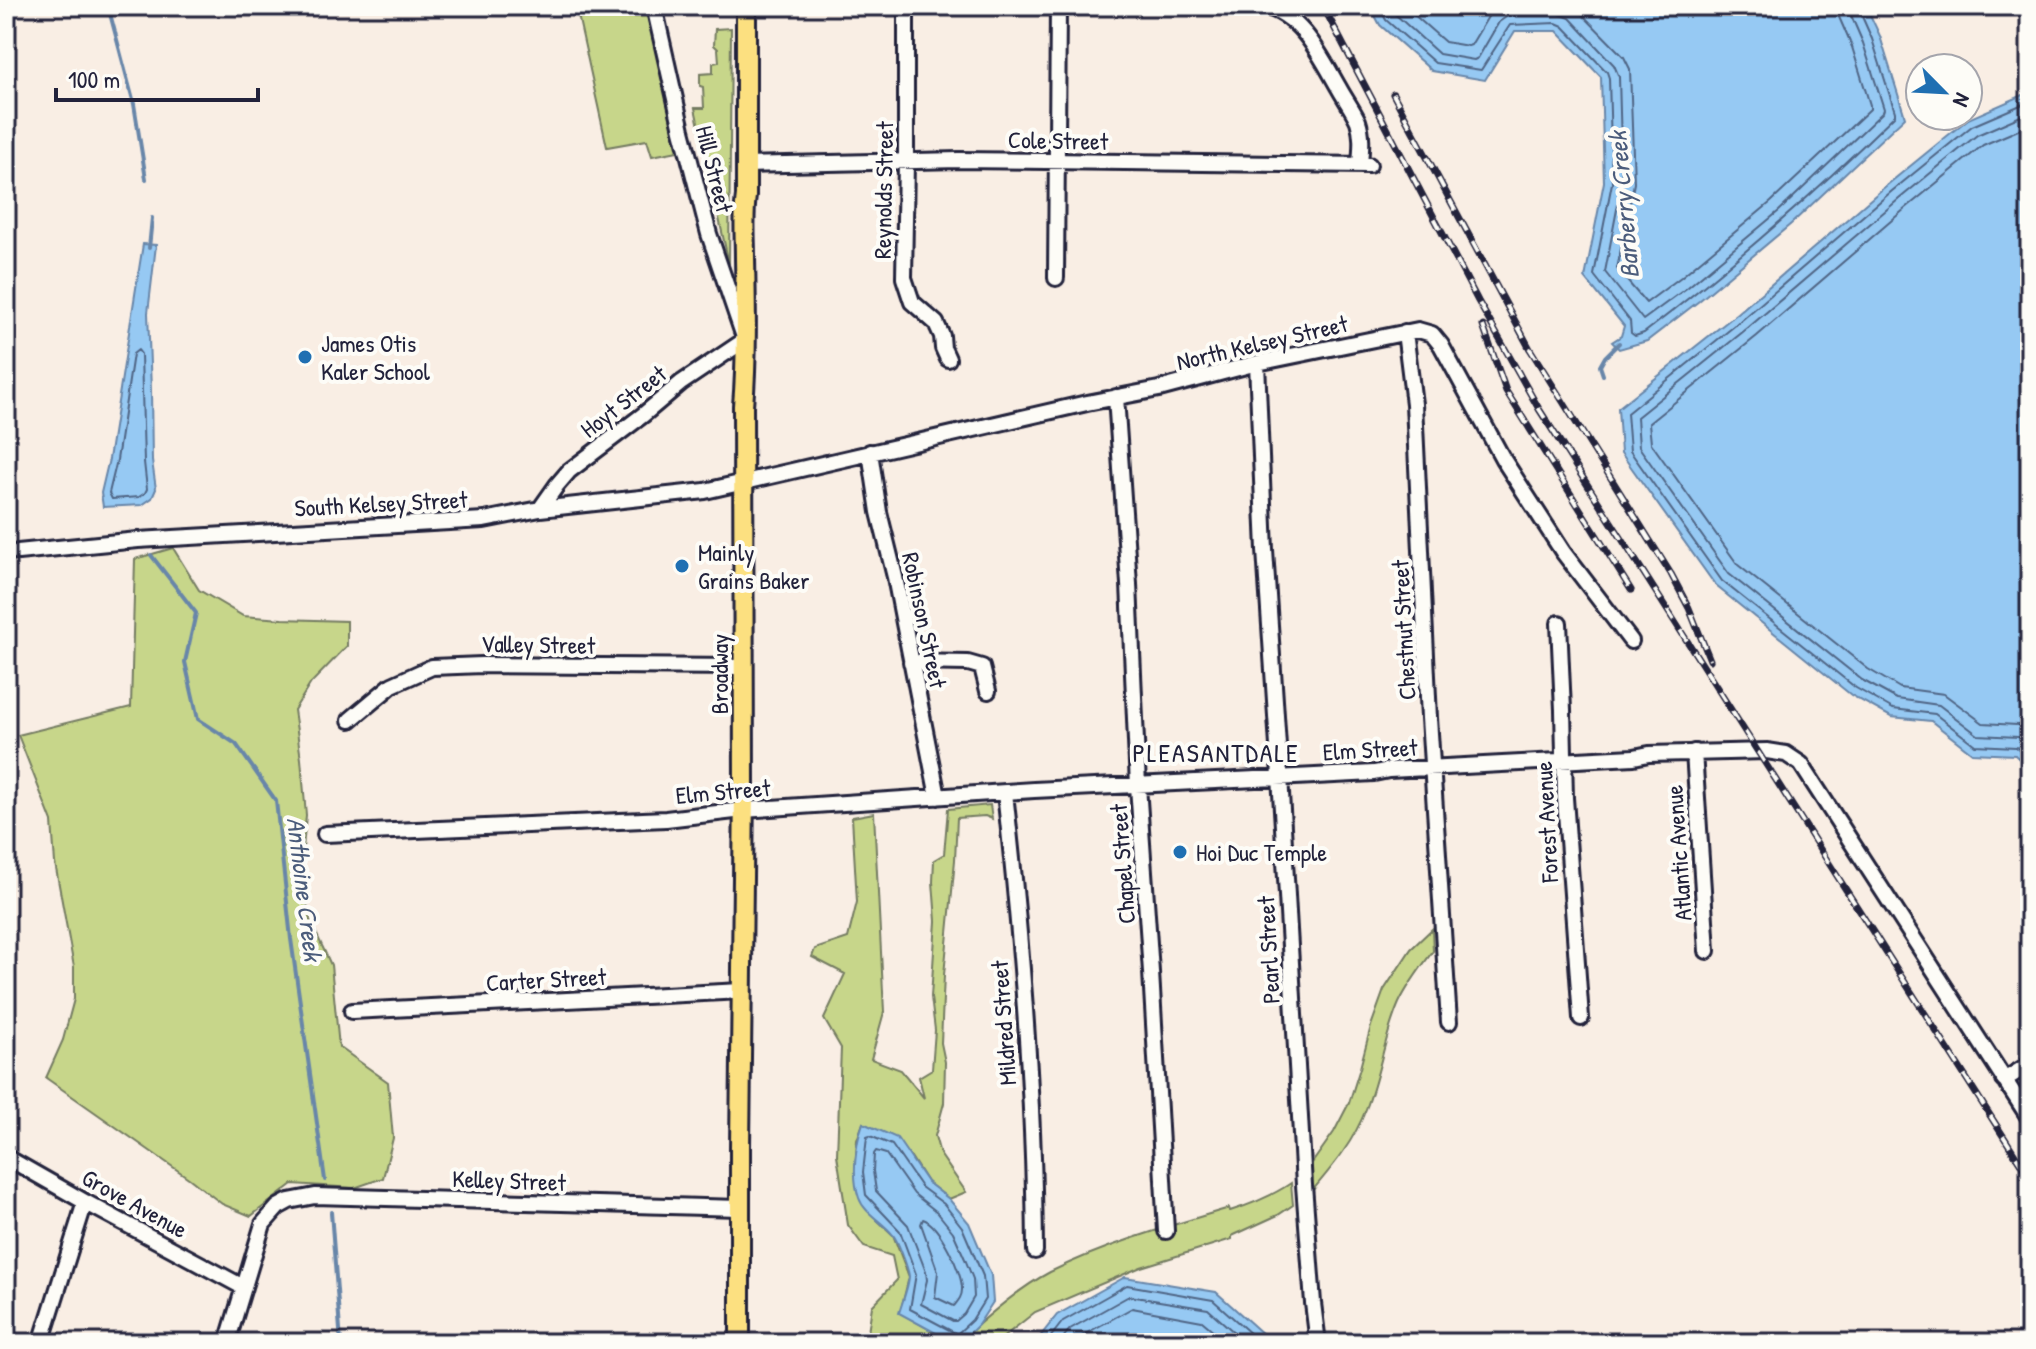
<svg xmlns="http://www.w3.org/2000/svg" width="2036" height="1349" font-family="'Patrick Hand',sans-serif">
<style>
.green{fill:#c7d68a;stroke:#747c62;stroke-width:2}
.water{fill:#96c9f3;stroke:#6886a9;stroke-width:2}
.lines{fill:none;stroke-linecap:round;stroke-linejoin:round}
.shore{stroke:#506585;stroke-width:2}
.stream{stroke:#6886a9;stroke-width:4}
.minor-casing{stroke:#22223b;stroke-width:20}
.major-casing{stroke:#22223b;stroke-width:24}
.minor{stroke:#fdfcf7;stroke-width:14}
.major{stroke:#fce080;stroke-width:18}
.rail-casing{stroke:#22223b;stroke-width:7}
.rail{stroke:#fdfcf7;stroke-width:4;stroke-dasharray:12;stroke-linecap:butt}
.poi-dot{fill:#1f6fb2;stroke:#fdfcf7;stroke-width:3}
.labels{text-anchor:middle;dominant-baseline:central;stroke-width:8;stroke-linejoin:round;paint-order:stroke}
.street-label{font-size:24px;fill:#22223b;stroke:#fdfcf7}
.poi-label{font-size:24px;fill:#22223b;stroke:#fdfcf7;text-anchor:start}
.water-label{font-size:26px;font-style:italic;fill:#4b5c7b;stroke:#fdfcf7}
.neighbourhood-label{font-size:26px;letter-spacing:2px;fill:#22223b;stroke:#fdfcf7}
</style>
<rect width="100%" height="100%" fill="#f9eee4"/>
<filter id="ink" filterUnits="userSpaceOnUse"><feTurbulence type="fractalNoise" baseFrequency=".0125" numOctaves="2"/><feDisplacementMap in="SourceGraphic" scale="16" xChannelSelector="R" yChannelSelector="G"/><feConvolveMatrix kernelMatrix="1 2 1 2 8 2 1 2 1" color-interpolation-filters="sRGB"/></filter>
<g filter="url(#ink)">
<path class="green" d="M 576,6 L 645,6 L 676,132 L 678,151 L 652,156 L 647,140 L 607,147 Z
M 731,28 L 729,264 L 695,108 L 704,108 L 703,87 L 700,86 L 700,74 L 713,73 L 713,63 L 719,62 L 718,49 L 714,45 L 715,29 Z
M 173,548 L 199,590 L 243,616 L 282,619 L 347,621 L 347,646 L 311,683 L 294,710 L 301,759 L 306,815 L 301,871 L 310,920 L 331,965 L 339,1047 L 388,1082 L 393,1138 L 383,1178 L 354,1188 L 293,1184 L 251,1216 L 222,1204 L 190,1179 L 46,1078 L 63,1040 L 74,999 L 74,967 L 55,863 L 52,822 L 18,735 L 131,707 L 135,559 Z
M 990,805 L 992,819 L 985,816 L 957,818 L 955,860 L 944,975 L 941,1043 L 945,1062 L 944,1103 L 935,1136 L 940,1154 L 966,1192 L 949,1199 L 927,1182 L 911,1157 L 879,1131 L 863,1123 L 857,1140 L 855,1172 L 877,1220 L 893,1235 L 909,1277 L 900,1313 L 947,1339 L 944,1343 L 877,1343 L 868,1333 L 872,1306 L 897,1280 L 892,1256 L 864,1247 L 848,1225 L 837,1155 L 841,1048 L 824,1019 L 845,974 L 812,957 L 815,949 L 848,938 L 857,902 L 852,817 L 874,813 L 884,1012 L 871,1059 L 901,1070 L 924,1098 L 919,1077 L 932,1069 L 935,1030 L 931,997 L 936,921 L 933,882 L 934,860 L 944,854 L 948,809 Z
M 1432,929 L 1433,951 C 1421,967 1408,984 1399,1003 C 1384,1037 1380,1074 1366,1109 C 1354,1141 1334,1165 1312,1191 L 1310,1166 L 1334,1132 L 1349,1103 L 1360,1068 L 1371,1026 L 1384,990 L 1411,949 Z
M 1291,1183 L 1293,1205 L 1278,1215 L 1232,1236 L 1232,1239 L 1141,1267 L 1035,1312 L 996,1343 L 957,1343 C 986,1318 1016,1290 1050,1272 C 1107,1244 1169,1226 1229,1208 L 1230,1211 C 1252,1204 1272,1196 1291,1183 Z"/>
<path class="water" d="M 1370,6 L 1866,6 L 1880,36 L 1905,117 L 1791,224 L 1699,301 L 1647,341 L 1619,349 L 1612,342 L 1621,336 L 1624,326 L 1585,278 L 1604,182 L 1601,77 L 1557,31 L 1515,31 L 1485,80 L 1432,71 L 1380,25 Z
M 2030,92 L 2030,769 L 2015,755 L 1972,753 L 1931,721 L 1891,717 L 1851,695 L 1716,586 L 1621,453 L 1618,408 L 1738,313 L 1887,185 L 1968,119 Z
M 143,244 L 156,245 L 148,313 L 151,390 L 152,461 L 156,489 L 152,498 L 142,505 L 103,507 L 101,493 L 109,459 Z
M 863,1123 L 897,1138 L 927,1182 L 949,1199 L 969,1223 L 991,1275 L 993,1302 L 978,1325 L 963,1340 L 947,1339 L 899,1313 C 902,1303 909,1285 909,1276 C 908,1268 898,1241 893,1235 C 883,1222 864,1213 859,1198 C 851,1176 856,1143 863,1123 Z
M 1125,1277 L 1216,1292 L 1273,1343 L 1035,1343 L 1057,1315 Z"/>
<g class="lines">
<path class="shore" d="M 1379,6 L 1386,20 L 1435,63 L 1481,70 L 1510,25 L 1556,23 L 1563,26 L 1607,72 L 1609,78 L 1612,183 L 1594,275 L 1630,321 L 1631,333 L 1635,336 L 1644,333 C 1732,266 1815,193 1895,115 L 1895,112 L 1872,39 L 1860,12 L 1860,6
M 1390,6 L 1395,14 L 1439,54 L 1474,60 L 1478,58 L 1499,22 L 1509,15 L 1557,13 L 1570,18 L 1614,65 L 1619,77 L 1622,183 L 1605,272 L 1643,320 L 1688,287 L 1779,211 L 1883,112 L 1884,109 L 1863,43 L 1850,13 L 1849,6
M 1404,6 L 1445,42 L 1468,46 L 1471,45 L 1489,15 L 1499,6
M 1574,6 L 1624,57 L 1630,69 L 1634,183 L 1617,269 L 1646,303 L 1681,277 L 1771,202 L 1870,109 L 1870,105 L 1852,47 L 1839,17 L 1837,6
M 2030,101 L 1972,126 L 1892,191 L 1743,319 L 1627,413 L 1630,451 L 1722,581 L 1856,688 L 1893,709 L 1935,714 L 1975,745 L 2016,747 L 2030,758
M 2030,112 L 1977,135 L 1899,199 L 1749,327 L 1637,417 L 1639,447 L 1729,574 L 1862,680 L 1897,699 L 1939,705 L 1978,735 L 2018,737 L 2030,744
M 2030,125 L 1983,145 L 1906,208 L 1757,336 L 1649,423 L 1651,443 L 1738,565 L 1868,669 L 1900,688 L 1944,694 L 1983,723 L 2017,725 L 2030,729
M 138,350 L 141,354 L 144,462 L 147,489 L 145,493 L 139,497 L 112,499 L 109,493 L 117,460 L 133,354 Z
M 870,1136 L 892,1145 L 921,1187 L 944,1204 L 962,1227 L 983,1276 L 985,1299 L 972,1320 L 957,1334 L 910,1309 L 916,1274 L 900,1231 L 866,1195 L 863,1172 L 867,1137 Z
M 876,1151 L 886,1154 L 914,1194 L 937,1212 L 953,1232 L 965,1259 L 973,1279 L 974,1297 L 964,1314 L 956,1321 L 953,1321 L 921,1304 L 927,1280 L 926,1272 L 908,1225 L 876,1191 L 873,1171 L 874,1154 Z
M 923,1219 C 939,1224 963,1273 962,1290 C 962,1297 958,1301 954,1306 L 935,1297 L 938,1272 L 921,1224 Z
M 1046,1343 L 1063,1321 L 1127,1285 L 1213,1300 L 1261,1343
M 1059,1343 L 1070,1329 L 1129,1296 L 1208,1309 L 1246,1343
M 1074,1343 L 1078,1338 L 1132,1308 L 1202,1321 L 1228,1343"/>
<path class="stream" d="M 108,6 L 134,104 L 146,179
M 149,248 L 152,218
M 1603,375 L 1600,366 L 1605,357 L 1619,343
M 151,555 L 196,613 L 185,662 L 198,719 L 236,744 L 276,801 L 291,939 L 325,1180
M 331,1212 L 341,1343"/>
<defs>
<path id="minor" d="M 906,6 L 906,162 L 904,278 L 912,302 L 936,323 L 942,336 L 943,348 L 948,359
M 1264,6 C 1302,15 1321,57 1339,88 C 1345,99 1353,110 1358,121 C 1363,136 1361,150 1360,165
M 746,165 L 959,160 L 1369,165
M 1056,278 L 1058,6
M 1405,332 L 1414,404 L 1429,718 L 1449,1022
M 1257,363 L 1265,550 L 1280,776 L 1304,1185 L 1313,1303 L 1318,1343
M 1116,397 L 1129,584 L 1138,786 L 1151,972 L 1166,1231
M 870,452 L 879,512 L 895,577 L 938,797
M 540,509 L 557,485 L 569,471 L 643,415 L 681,383 L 745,340 L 709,234 L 682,130 L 654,6
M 18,552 L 138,540 L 484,520 L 540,509 L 705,491 L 1087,403 L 1159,389 L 1257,363 L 1418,330 L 1432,334 L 1441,345 L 1503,459 L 1563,552 L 1631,641
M 1559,623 L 1563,710 L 1565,798 L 1581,1018
M 911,662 L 968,663 L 982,667 L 988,691
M 350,720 L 392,685 L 432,667 L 482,665 L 743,667
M 1694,752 L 1707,951
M 1005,793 C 1022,945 1034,1098 1035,1251
M 325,834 L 666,819 L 743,810 L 1034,790 L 1374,773 L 1389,770 L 1634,757 L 1649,754 L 1767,751 L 1786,754 L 1801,764 L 2030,1119
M 352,1011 L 742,991
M 2004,1080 L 2030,1064
M 6,1157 L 85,1202 L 243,1287
M 41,1343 L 85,1202
M 227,1343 L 263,1224 L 278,1207 L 289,1201 L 315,1196 L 740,1208"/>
<path id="major" d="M 740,1343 L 740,1148 L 744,788 L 743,406 C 747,357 746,307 745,258 C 745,237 743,216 746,196 L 746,6"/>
</defs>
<use href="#minor" class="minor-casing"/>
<use href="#major" class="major-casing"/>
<use href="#minor" class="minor"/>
<use href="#major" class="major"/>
<defs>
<path id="rail" d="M 1323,6 L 1478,301 L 1539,409 L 2030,1178
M 1393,94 L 1530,349 L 1671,574 L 1689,608 L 1710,660
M 1483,326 L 1506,391 L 1631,590"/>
</defs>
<use href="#rail" class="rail-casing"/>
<use href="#rail" class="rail"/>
</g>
</g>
<g class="poi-dot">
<circle cx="305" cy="357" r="8"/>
<circle cx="682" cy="566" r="8"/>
<circle cx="1180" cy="852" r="8"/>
</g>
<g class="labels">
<g class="street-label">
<text transform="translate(1058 140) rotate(1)">Cole Street</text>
<text transform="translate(715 169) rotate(76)">Hill Street</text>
<text transform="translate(883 190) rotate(-89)">Reynolds Street</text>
<text transform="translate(1262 342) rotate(-13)">North Kelsey Street</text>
<text transform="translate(623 401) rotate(-38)">Hoyt Street</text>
<text transform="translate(381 503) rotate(-3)">South Kelsey Street</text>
<text transform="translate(925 620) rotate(78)">Robinson Street</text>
<text transform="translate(1403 630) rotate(-93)">Chestnut Street</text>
<text transform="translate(538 644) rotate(1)">Valley Street</text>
<text transform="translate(719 674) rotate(-90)">Broadway</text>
<text transform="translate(1370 749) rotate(-3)">Elm Street</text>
<text transform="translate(723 791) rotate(-5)">Elm Street</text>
<text transform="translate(1546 822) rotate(-93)">Forest Avenue</text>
<text transform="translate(1678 853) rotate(-94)">Atlantic Avenue</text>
<text transform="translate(1122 864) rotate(-94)">Chapel Street</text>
<text transform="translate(1268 950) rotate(-93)">Pearl Street</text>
<text transform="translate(546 979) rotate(-3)">Carter Street</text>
<text transform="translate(1003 1023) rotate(-94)">Mildred Street</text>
<text transform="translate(509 1180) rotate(2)">Kelley Street</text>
<text transform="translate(135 1203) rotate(29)">Grove Avenue</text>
</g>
<g class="poi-label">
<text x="321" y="343">James Otis<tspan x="321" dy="28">Kaler School</tspan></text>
<text x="698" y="552">Mainly<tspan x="698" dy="28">Grains Baker</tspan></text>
<text x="1196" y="852">Hoi Duc Temple</text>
</g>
<g class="water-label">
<text transform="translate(1623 205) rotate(-95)">Barberry Creek</text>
<text transform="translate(305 889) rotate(83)">Anthoine Creek</text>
</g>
<g class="neighbourhood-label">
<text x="1216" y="752">PLEASANTDALE</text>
</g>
</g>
<rect width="2036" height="1349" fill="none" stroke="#fdfcf7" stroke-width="32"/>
<rect x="16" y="16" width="2004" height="1317" fill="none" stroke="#22223b" stroke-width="3" filter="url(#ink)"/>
<g transform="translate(1944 92) rotate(114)"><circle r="38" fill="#fdfcf7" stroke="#a5a5ac" stroke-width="2"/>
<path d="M0-6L14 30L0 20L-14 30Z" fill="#1f6fb2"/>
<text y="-12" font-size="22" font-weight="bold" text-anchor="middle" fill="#22223b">N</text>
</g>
<path d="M56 88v12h202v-12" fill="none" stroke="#22223b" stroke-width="4"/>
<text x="68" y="88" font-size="24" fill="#22223b" stroke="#fdfcf7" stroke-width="6" paint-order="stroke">100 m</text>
</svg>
